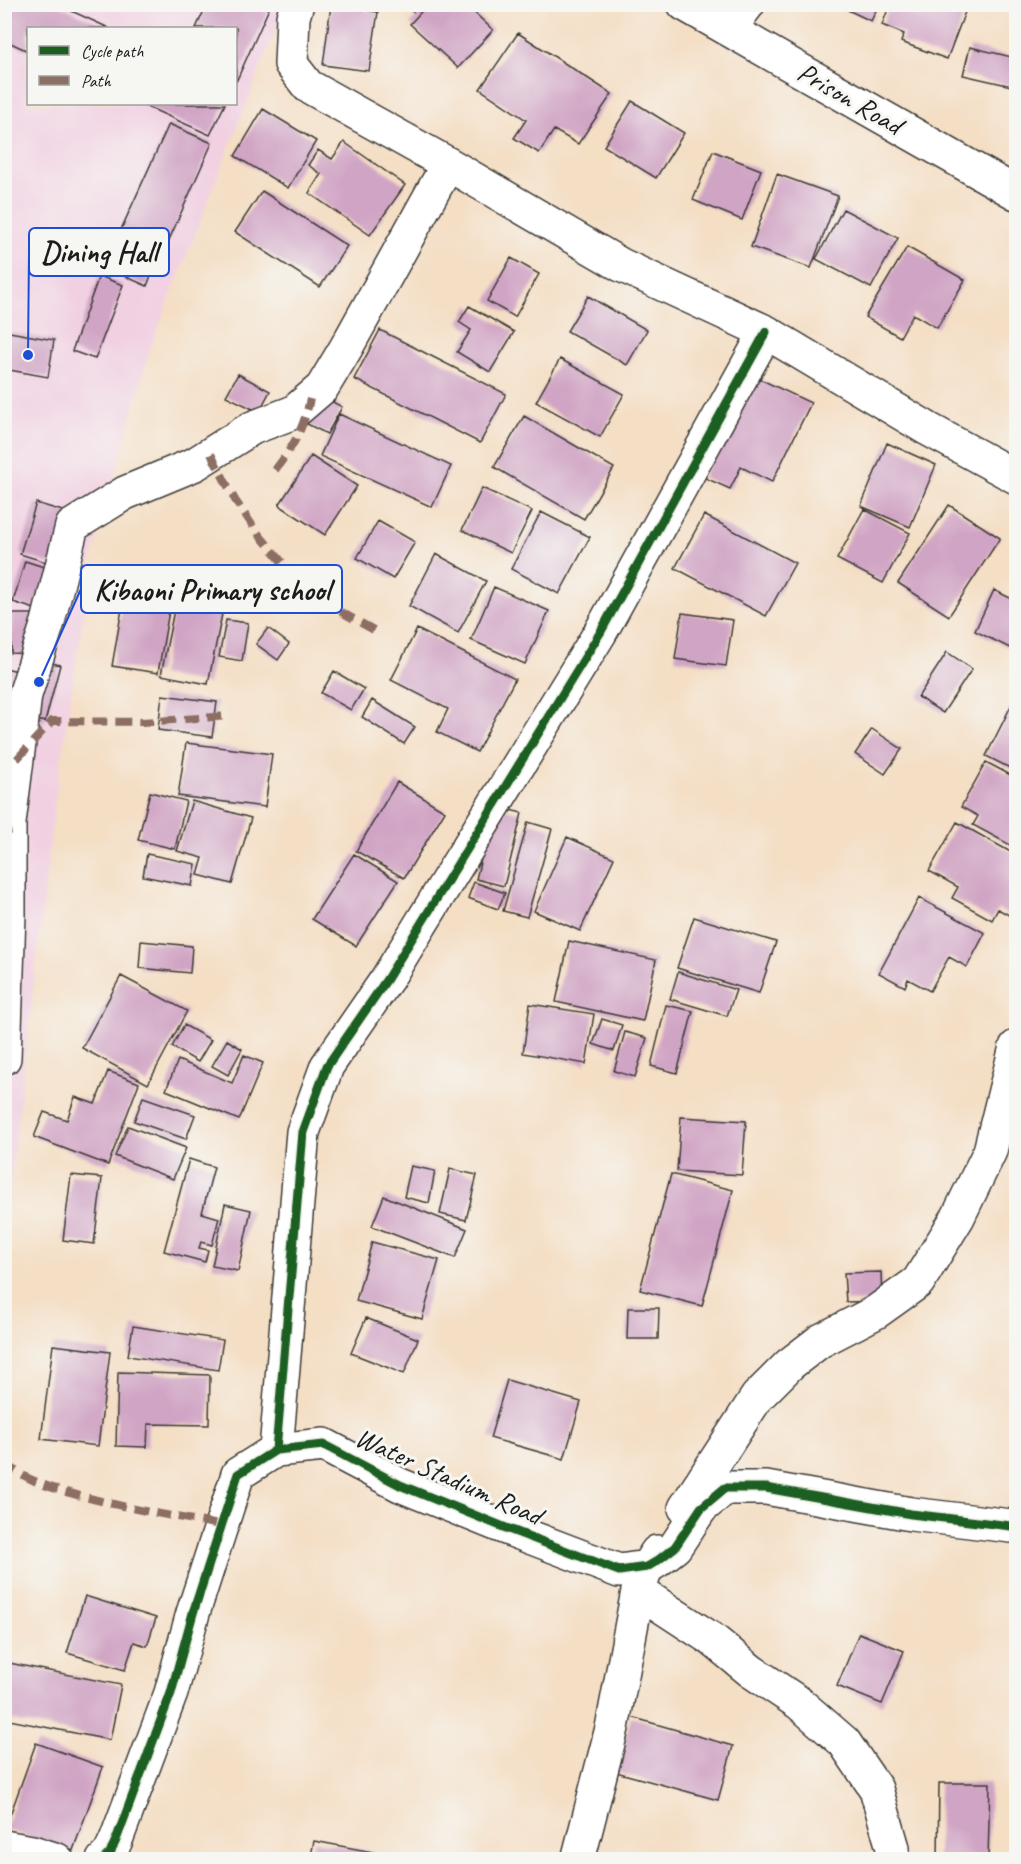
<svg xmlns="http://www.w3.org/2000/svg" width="1021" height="1864" font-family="Caveat,sans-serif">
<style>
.built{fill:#f1d0e2;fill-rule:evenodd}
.building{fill:#d0a4c4}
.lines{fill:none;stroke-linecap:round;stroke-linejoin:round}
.minor-casing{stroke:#3c3935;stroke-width:36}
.minor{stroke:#fff;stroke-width:33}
.quiet{stroke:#8d6e63;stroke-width:8;stroke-dasharray:15 8;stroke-linecap:butt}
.cycleway-casing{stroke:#f6f6f2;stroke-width:13}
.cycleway{stroke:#1b5e20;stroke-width:9}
.labels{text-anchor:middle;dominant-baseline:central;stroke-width:6;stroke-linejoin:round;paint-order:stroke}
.street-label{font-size:28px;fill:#1c1c1c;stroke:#f6f6f2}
.leader{fill:none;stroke:#1d4ed8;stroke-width:2}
.callout-dot{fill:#1d4ed8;stroke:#f6f6f2;stroke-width:2}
.callout{fill:#f6f6f2;stroke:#1d4ed8;stroke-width:2}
.callout-label{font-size:30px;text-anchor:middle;font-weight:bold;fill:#1c1c1c}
</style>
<rect width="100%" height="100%" fill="#f6f6f2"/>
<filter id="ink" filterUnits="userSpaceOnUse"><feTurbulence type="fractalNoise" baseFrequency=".0167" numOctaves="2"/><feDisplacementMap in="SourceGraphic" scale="12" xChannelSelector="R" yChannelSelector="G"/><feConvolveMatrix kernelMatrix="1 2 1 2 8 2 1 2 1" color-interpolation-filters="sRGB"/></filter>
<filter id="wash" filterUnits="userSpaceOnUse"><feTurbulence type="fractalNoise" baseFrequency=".008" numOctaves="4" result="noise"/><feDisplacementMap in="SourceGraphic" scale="24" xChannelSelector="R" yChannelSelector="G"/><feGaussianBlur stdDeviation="1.35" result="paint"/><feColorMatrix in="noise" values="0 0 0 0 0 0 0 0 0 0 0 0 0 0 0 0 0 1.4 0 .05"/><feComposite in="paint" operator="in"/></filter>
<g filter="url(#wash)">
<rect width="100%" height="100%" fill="#f4dec4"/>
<path class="built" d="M 5,5 L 285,5 L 151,346 L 92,557 L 54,807 L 5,1229 ZM 28,28 L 236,28 L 236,104 L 28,104 Z"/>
<g id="blocks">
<path class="building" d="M 4,4 L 56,4 L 109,28 L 28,28 L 28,51 L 4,40 Z
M 207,4 L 271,4 L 236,82 L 236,28 L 196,28 Z
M 399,4 L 417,4 L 413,12 Z
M 428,4 L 465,4 L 493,30 L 458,68 L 410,24 Z
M 835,4 L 879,4 L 871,21 Z
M 890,4 L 968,4 L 947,59 L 901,42 L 904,34 L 882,25 Z
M 331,5 L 378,12 L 369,71 L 323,65 Z
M 518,33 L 612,94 L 578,144 L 554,130 L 539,153 L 514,138 L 526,120 L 480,89 Z
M 970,47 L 1016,58 L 1016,87 L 963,75 Z
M 632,101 L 684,133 L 656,178 L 604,146 Z
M 141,104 L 225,104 L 210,135 Z
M 263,109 L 316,141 L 288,188 L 235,156 Z
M 169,124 L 212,143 L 157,267 L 142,261 L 139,267 L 152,273 L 147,286 L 104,267 Z
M 344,142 L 405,185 L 370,235 L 309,193 L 321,174 L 308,165 L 318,150 L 332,159 Z
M 713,151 L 761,170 L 742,220 L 693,200 Z
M 777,174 L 838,196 L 811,268 L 751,247 Z
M 262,191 L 347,246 L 320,287 L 235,232 Z
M 843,209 L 898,238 L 871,288 L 816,259 Z
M 907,247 L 965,280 L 937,328 L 913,314 L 900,337 L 865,317 Z
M 511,258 L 539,274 L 515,317 L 487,301 Z
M 99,276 L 123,285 L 95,359 L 72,351 Z
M 588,296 L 647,330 L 627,365 L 567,331 Z
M 469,306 L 514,332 L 490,372 L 457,352 L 471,330 L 459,322 Z
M 380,330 L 506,394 L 480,443 L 354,379 Z
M 4,331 L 54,340 L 48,377 L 4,369 Z
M 560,359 L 624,394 L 600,437 L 536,402 Z
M 238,374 L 270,391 L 259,412 L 226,396 Z
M 753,376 L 811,403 L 772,482 L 741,467 L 730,489 L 703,477 Z
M 320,395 L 342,407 L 327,434 L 305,423 Z
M 339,414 L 451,466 L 432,507 L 320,456 Z
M 524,416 L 614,468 L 584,519 L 494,467 Z
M 887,443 L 936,465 L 910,527 L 861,506 Z
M 311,456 L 357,486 L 325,535 L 279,505 Z
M 482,488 L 532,511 L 511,553 L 462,530 Z
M 36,503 L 89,519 L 72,570 L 20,554 Z
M 949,505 L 1000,538 L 949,616 L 898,583 Z
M 864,509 L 910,533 L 883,583 L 837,559 Z
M 541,512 L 590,537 L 559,594 L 511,569 Z
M 704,515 L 795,563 L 766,616 L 675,568 Z
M 378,521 L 415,542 L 393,579 L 357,558 Z
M 436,554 L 486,581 L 458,633 L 409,606 Z
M 25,561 L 63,573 L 50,614 L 13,602 Z
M 494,587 L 549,611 L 525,664 L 471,640 Z
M 994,590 L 1016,601 L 1016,651 L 975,631 Z
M 123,603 L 169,611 L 158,673 L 112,666 Z
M 175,605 L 222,614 L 208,684 L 161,675 Z
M 682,613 L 733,620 L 726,666 L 675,659 Z
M 12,614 L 48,614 L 47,655 L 11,653 Z
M 226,620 L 248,623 L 242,661 L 219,657 Z
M 268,628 L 289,644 L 278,660 L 256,644 Z
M 417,629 L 515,679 L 477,752 L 437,732 L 448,709 L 391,680 Z
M 947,652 L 972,669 L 943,713 L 918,697 Z
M 26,656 L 60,665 L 45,722 L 4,711 L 5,668 L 22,672 Z
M 334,671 L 364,689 L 351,710 L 321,693 Z
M 162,695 L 217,702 L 212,737 L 158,730 Z
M 1015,698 L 1016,699 L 1016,771 L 986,756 Z
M 372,700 L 415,727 L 404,744 L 362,717 Z
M 872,729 L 902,749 L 885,774 L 855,754 Z
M 186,743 L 272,754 L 265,807 L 178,796 Z
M 986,762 L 1016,778 L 1016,838 L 1012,846 L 973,825 L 978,816 L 961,807 Z
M 397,782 L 445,811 L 404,878 L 356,851 Z
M 150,792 L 186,801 L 175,849 L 138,840 Z
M 192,801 L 251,818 L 232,884 L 198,875 L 203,858 L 177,851 Z
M 494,806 L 522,813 L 504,886 L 476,879 Z
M 528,822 L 552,829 L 527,917 L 503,911 Z
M 957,822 L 1016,855 L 1016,919 L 998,909 L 992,920 L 952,898 L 958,887 L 929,871 Z
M 567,837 L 614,858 L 580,931 L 534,911 Z
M 147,854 L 196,864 L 192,886 L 143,876 Z
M 354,854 L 398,881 L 356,946 L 312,919 Z
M 474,882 L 505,893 L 498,909 L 468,898 Z
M 919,898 L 985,933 L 967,967 L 949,957 L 930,991 L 908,979 L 905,987 L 879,973 Z
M 694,917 L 776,942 L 759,993 L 677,968 Z
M 141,941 L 192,946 L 190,973 L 139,968 Z
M 569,941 L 656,960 L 643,1021 L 556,1002 Z
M 678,972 L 736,990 L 727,1016 L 670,999 Z
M 121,976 L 187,1011 L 148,1084 L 82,1048 Z
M 530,1004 L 594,1014 L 586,1064 L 523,1053 Z
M 666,1005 L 693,1011 L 677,1073 L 651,1066 Z
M 602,1019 L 622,1025 L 614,1051 L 593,1044 Z
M 184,1025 L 211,1040 L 198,1062 L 172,1047 Z
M 625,1032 L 647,1038 L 635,1077 L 614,1071 Z
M 227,1040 L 242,1049 L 228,1075 L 212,1066 Z
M 244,1055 L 263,1063 L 239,1120 L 166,1090 L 178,1060 L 232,1083 Z
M 108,1071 L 139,1083 L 108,1165 L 34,1137 L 44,1112 L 67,1120 L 75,1097 L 95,1104 Z
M 143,1097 L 195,1115 L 186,1139 L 134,1121 Z
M 681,1117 L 746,1121 L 742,1175 L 677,1171 Z
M 128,1126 L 186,1148 L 173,1179 L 115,1156 Z
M 189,1159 L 214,1167 L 202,1213 L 219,1218 L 212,1245 L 201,1242 L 199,1248 L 208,1250 L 205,1262 L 164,1251 Z
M 411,1166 L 435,1171 L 429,1203 L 404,1197 Z
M 450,1169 L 477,1175 L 466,1220 L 440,1214 Z
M 671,1174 L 733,1190 L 702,1306 L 640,1290 Z
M 71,1175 L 102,1178 L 94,1244 L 63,1240 Z
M 384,1196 L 467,1229 L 455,1258 L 372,1226 Z
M 225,1204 L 251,1210 L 238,1271 L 212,1266 Z
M 372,1242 L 439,1260 L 422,1319 L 356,1301 Z
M 881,1272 L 882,1301 L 846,1302 L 844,1273 Z
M 628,1308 L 659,1308 L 658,1339 L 627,1339 Z
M 366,1318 L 418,1339 L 404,1374 L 351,1353 Z
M 133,1326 L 223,1340 L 218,1370 L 128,1356 Z
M 53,1345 L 110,1352 L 98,1446 L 41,1439 Z
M 118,1372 L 210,1375 L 209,1425 L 148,1424 L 147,1447 L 116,1446 Z
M 507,1380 L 581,1402 L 564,1459 L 490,1438 Z
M 85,1596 L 156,1618 L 147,1646 L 134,1642 L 125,1670 L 67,1653 Z
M 859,1633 L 904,1651 L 882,1704 L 837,1686 Z
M 4,1662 L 121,1685 L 110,1740 L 4,1719 Z
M 631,1717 L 733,1746 L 718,1800 L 616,1772 Z
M 36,1743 L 103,1767 L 72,1853 L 5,1829 Z
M 939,1783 L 990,1783 L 988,1860 L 938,1860 Z
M 314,1841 L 405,1858 L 405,1860 L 310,1860 Z"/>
</g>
</g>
<g filter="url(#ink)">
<use href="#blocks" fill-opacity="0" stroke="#3c3935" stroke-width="1.5"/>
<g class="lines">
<defs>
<path id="minor" d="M 297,4 L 293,17 L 291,64 L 308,86 L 448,164 L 621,265 L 766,332 L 928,429 L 1016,477
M 684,4 L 1016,193
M 729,29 L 748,4
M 4,1058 L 9,914 L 9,823 L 25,695 L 48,622 L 72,526 L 125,493 L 195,464 L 252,428 L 294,412 L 322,388 L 346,348 L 448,164
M 276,1450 L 303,1132 L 327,1066 L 387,979 L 600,633 L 766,332
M 685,1508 L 757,1397 L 790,1364 L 820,1341 L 876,1312 L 918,1282 L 958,1217 L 990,1151 L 1016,1047
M 638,1591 L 713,1640 L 751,1671 L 799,1703 L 844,1742 L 876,1789 L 893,1848 L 893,1860
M 4,1847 L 32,1852 L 57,1860
M 103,1860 L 110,1853 L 116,1840 L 171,1693 L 193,1613 L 238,1474 L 276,1450 L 324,1445 L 400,1485 L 506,1528 L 619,1571 L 647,1567 L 657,1561 L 675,1547 L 701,1508 L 725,1488 L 766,1488 L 911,1514 L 1011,1526 L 1016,1525
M 578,1860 L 612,1728 L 638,1591 L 647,1567 L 657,1552"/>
</defs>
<use href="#minor" class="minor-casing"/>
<use href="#minor" class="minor"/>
<path class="quiet" d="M 211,454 L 235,500 L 257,532 L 287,568 L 325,603 L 379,633
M 275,470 C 294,445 303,430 310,399
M 17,759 L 52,721 L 142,722 L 229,716
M 4,821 L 9,838
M 4,1462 C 30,1484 61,1491 93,1499 C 135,1510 178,1517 220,1525"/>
<defs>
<path id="cycleway" d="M 276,1450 L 303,1132 L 327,1066 L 387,979 L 600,633 L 766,332
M 103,1860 L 110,1853 L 116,1840 L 171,1693 L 193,1613 L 238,1474 L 276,1450 L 324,1445 L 400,1485 L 506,1528 L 619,1571 L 647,1567 L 657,1561 L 675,1547 L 701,1508 L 725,1488 L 766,1488 L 911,1514 L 1011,1526 L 1016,1525"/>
</defs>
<use href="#cycleway" class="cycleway-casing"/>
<use href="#cycleway" class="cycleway"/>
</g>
</g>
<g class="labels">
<g class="street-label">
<text transform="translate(850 98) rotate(30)">Prison Road</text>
<text transform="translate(449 1476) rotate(24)">Water Stadium Road</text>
</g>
</g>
<path class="leader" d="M28 355L29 252M39 682L81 589"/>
<g class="callout-dot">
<circle cx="28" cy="355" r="6"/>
<circle cx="39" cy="682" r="6"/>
</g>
<g class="callout">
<rect x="29" y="228" width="140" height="48" rx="6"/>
<rect x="81" y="565" width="261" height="48" rx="6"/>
</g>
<g class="callout-label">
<text x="99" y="262">Dining Hall</text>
<text x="212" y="600">Kibaoni Primary school</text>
</g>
<rect width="1021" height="1864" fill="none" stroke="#f6f6f2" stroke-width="24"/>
<rect x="27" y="27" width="210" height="78" fill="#f6f6f2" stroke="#9f9f9c" stroke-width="1.5"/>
<rect x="39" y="46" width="30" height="9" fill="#1b5e20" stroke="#9f9f9c" stroke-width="1.5"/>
<text x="81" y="57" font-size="18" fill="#1c1c1c">Cycle path</text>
<rect x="39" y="76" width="30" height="9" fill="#8d6e63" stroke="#9f9f9c" stroke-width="1.5"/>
<text x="81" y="87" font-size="18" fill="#1c1c1c">Path</text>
</svg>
